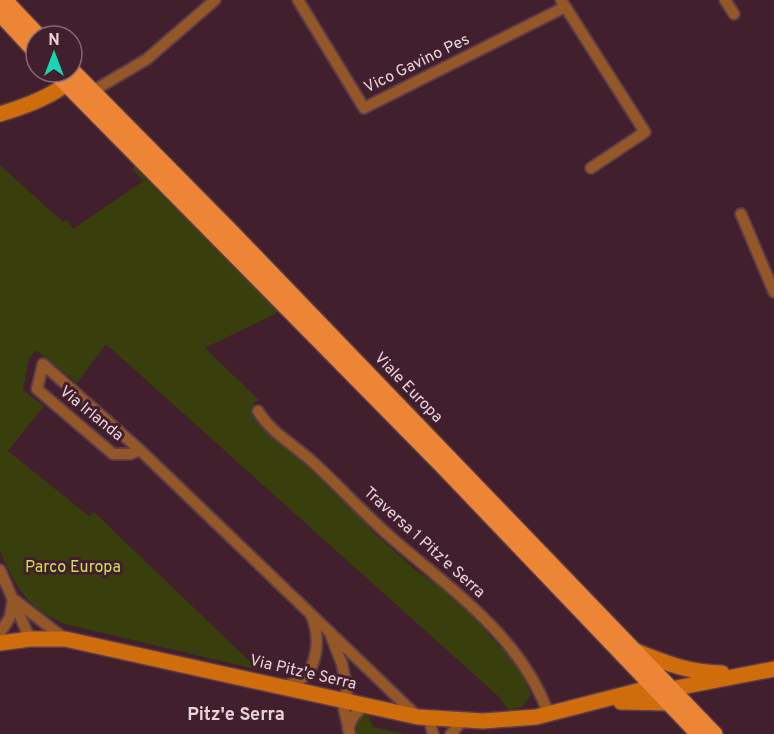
<svg xmlns="http://www.w3.org/2000/svg" width="774" height="734" font-family="Overpass,sans-serif">
<style>
.green{fill:#393e0d}
.lines{fill:none;stroke-linecap:round;stroke-linejoin:round}
.street-casing{stroke:#5c3c49;stroke-width:14}
.secondary-casing{stroke:#5c3c49;stroke-width:18}
.primary-casing{stroke:#5c3c49;stroke-width:18}
.street{stroke:#945728;stroke-width:10}
.secondary{stroke:#cf6c0c;stroke-width:15}
.primary{stroke:#ec8636;stroke-width:15}
.labels{text-anchor:middle;dominant-baseline:central;stroke-width:6;stroke-linejoin:round;paint-order:stroke}
.street-label{font-size:16px;fill:#e9d2da;stroke:#411f2d}
.park-label{font-size:16px;fill:#d0de58;stroke:#411f2d}
.neighbourhood-label{font-size:18px;font-weight:bold;fill:#e9d2da;stroke:#411f2d}
</style>
<rect width="100%" height="100%" fill="#411f2d"/>
<path class="green" d="M 135,161 L 282,308 L 275,314 L 205,348 L 259,400 L 254,403 L 253,413 L 257,421 L 333,486 L 356,510 L 372,531 L 417,571 L 436,583 L 479,617 L 488,634 L 514,661 L 524,676 L 531,695 L 522,707 L 509,711 L 498,696 L 106,344 L 77,383 L 36,350 L 29,359 L 23,390 L 44,406 L 8,451 L 89,516 L 94,512 L 259,670 L 65,624 C 26,609 17,587 0,552 L 0,165 L 63,222 L 67,220 L 73,229 L 143,181 L 133,170 Z
M 356,712 L 368,715 L 373,727 L 405,734 L 357,734 Z"/>
<g class="lines">
<defs>
<path id="street" d="M 298,0 L 364,108 L 565,7
M 561,0 L 645,132 L 591,168
M 725,0 L 734,14
M 93,91 L 147,59 L 215,0
M 741,214 L 774,292
M 258,411 C 271,433 297,447 315,464 C 341,488 366,516 394,540 C 453,591 522,638 549,715
M 140,450 L 130,454 L 113,454 L 37,389 L 43,364 L 140,450 L 418,717
M 0,570 L 30,639
M 16,601 L 65,639
M 0,633 L 10,617 L 13,599
M 331,636 L 342,664 L 347,689 L 344,709 L 350,734
M 283,686 C 287,685 293,684 297,682 C 319,669 320,638 312,617
M 429,718 L 433,734
M 348,729 L 353,717 L 364,705
M 451,734 L 462,721"/>
<path id="secondary" d="M 0,114 C 23,107 46,99 65,85
M 0,643 L 30,639 L 65,639 L 418,717 L 483,721 L 536,717 L 653,687 L 671,689 L 774,669
M 633,650 C 664,662 688,673 722,673
M 621,702 L 669,703"/>
<path id="primary" d="M 5,0 L 39,36
M 0,14 L 36,53
M 72,70 L 232,232 L 715,734
M 54,72 L 442,466 L 698,734"/>
</defs>
<use href="#street" class="street-casing"/>
<use href="#secondary" class="secondary-casing"/>
<use href="#primary" class="primary-casing"/>
<use href="#street" class="street"/>
<use href="#secondary" class="secondary"/>
<use href="#primary" class="primary"/>
</g>
<g class="labels">
<g class="street-label">
<text transform="translate(417 64) rotate(-26)">Vico Gavino Pes</text>
<text transform="translate(408 388) rotate(46)">Viale Europa</text>
<text transform="translate(91 414) rotate(39)">Via Irlanda</text>
<text transform="translate(424 543) rotate(42)">Traversa 1 Pitz'e Serra</text>
<text transform="translate(303 673) rotate(13)">Via Pitz'e Serra</text>
</g>
<g class="park-label">
<text x="73" y="568">Parco Europa</text>
</g>
<g class="neighbourhood-label">
<text x="236" y="715">Pitz'e Serra</text>
</g>
</g>
<g transform="translate(54 54)"><circle r="28" fill="#411f2d" stroke="#846772" stroke-width="1.5"/>
<path d="M0-4.5L10 22L0 15L-10 22Z" fill="#1ad5b2"/>
<text y="-9" font-size="16" font-weight="bold" text-anchor="middle" fill="#e9d2da">N</text>
</g>
</svg>
